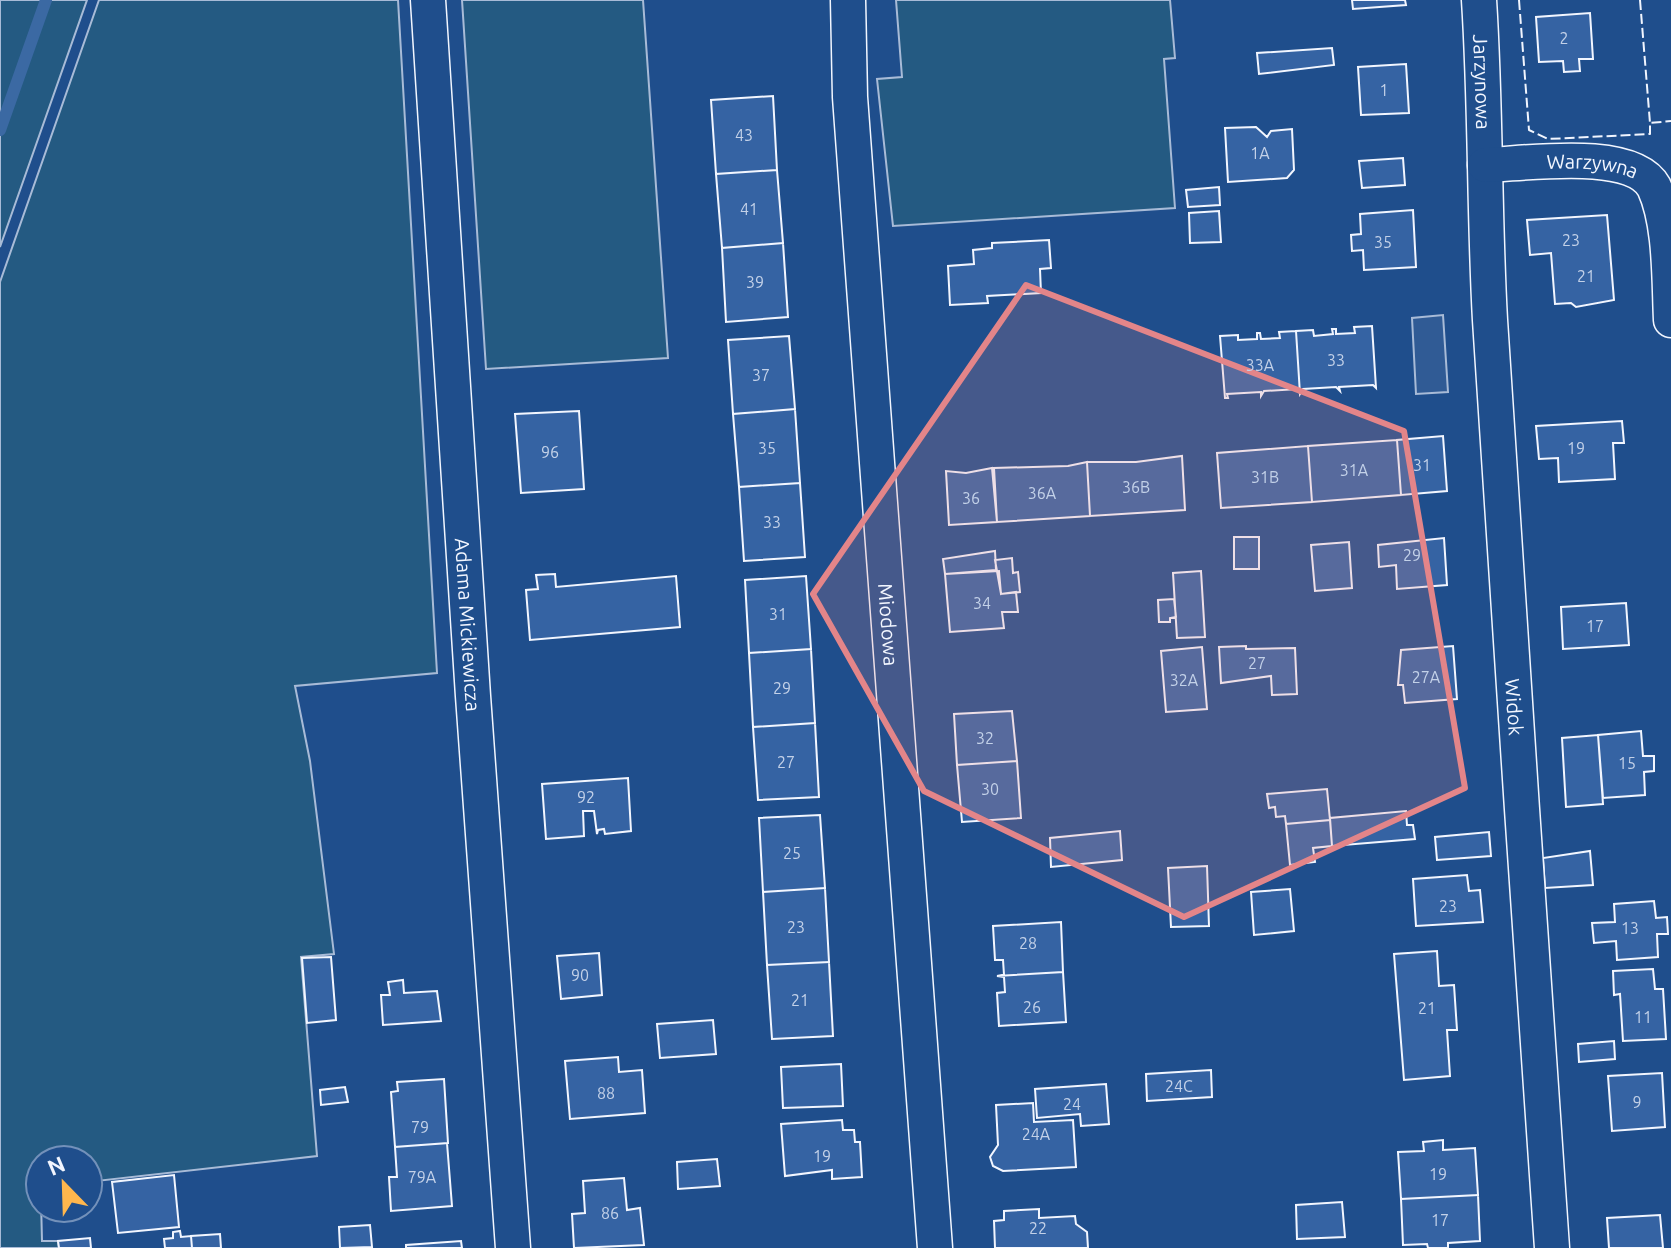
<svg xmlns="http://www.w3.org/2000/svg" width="1671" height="1248" font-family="Ubuntu,sans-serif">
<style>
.green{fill:#245a82;stroke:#a8bbd7;stroke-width:2}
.parking{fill:#305b95;stroke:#a8bbd7;stroke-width:2}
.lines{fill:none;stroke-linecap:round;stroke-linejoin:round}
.stream{stroke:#3b69a3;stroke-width:12}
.building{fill:#3563a3;stroke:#f2f6ff;stroke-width:2}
.minor-casing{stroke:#f2f6ff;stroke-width:37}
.minor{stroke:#1f4e8c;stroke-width:34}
.fence{stroke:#f2f6ff;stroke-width:2;stroke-dasharray:10 4;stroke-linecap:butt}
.marked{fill:#e38589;fill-opacity:0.2;stroke:#e38589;stroke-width:6;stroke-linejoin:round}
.labels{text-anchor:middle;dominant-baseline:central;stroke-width:6;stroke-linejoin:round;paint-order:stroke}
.number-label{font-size:16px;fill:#c3d1e8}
.street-label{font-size:20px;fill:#f2f6ff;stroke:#1f4e8c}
</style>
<rect width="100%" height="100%" fill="#1f4e8c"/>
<path class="green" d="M 0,0 L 87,0 L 0,247 Z
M 99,0 L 398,0 L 437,673 L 295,686 L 310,761 L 334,954 L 301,957 L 317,1156 L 88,1182 L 88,1160 L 40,1160 L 42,1241 L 58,1241 L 59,1248 L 0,1248 L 0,282 Z
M 462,0 L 643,0 L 668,358 L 486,369 Z
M 896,0 L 1170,0 L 1175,58 L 1164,59 L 1175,208 L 893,226 L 877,79 L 902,77 Z"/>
<path class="parking" d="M 1443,315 L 1448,392 L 1416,394 L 1412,318 Z"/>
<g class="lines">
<path class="stream" d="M 0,130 L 46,0"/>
</g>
<path class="building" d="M 1352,0 L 1405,0 L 1406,5 L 1353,9 Z
M 1590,13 L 1593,59 L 1579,59 L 1580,71 L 1564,72 L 1563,61 L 1539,62 L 1536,17 Z
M 1332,48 L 1334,65 L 1259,74 L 1257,53 Z
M 1406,64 L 1409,113 L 1361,115 L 1358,67 Z
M 773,96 L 777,170 L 716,174 L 711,100 Z
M 1256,127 L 1267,137 L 1271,131 L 1292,129 L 1294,170 L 1287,178 L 1228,182 L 1225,128 Z
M 1403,158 L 1405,185 L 1362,188 L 1359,161 Z
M 777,170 L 783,243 L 722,248 L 716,174 Z
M 1219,187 L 1220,205 L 1188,207 L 1186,190 Z
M 1413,210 L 1416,267 L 1364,270 L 1363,250 L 1352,251 L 1351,235 L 1361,234 L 1360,214 Z
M 1219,211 L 1221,242 L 1190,243 L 1189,213 Z
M 1607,215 L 1614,300 L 1576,307 L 1571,303 L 1555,304 L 1551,253 L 1530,255 L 1527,220 Z
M 1049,240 L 1051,268 L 1040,269 L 1041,293 L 987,296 L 988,303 L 950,305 L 948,266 L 974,264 L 973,250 L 992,248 L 992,243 Z
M 783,243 L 788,317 L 726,322 L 722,248 Z
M 1372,326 L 1376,388 L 1373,385 L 1339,387 L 1340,391 L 1336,387 L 1303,389 L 1300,394 L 1296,331 L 1313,330 L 1314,336 L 1333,334 L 1332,329 L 1336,329 L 1336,334 L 1355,333 L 1354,327 Z
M 1296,331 L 1300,394 L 1298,389 L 1264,391 L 1261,396 L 1261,392 L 1227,394 L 1228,398 L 1225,398 L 1220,336 L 1238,335 L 1238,340 L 1257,339 L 1257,333 L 1260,333 L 1261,339 L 1280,338 L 1279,332 Z
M 789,336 L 795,409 L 733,414 L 728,340 Z
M 795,409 L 800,483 L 739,487 L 733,414 Z
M 579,411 L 584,489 L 521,493 L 515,414 Z
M 1622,421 L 1624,443 L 1613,443 L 1615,479 L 1559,482 L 1558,458 L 1539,459 L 1536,426 Z
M 1443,436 L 1447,491 L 1401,495 L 1397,440 Z
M 1397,440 L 1401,495 L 1312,502 L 1308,446 Z
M 1308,446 L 1312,502 L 1221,508 L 1217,453 Z
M 1182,456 L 1185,510 L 1090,516 L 1087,462 L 1136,462 Z
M 1087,462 L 1090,516 L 997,522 L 994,468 L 1068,466 Z
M 992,468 L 997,522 L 949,525 L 946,471 L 966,473 Z
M 800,483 L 805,557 L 744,561 L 739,487 Z
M 1234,537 L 1259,537 L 1259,569 L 1234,569 Z
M 1444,538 L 1447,585 L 1397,589 L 1396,565 L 1379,567 L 1378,545 Z
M 1349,542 L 1352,588 L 1315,591 L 1311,545 Z
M 995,551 L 996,570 L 945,574 L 943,559 Z
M 1012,558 L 1013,573 L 1018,572 L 1020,592 L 1001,594 L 995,560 Z
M 999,571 L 1001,594 L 1016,592 L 1018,612 L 1002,612 L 1004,628 L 950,632 L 945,574 Z
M 1201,571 L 1205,637 L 1177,638 L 1173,573 Z
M 555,574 L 556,587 L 676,576 L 680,627 L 530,640 L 526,590 L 538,589 L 536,575 Z
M 806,576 L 811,649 L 749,653 L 745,580 Z
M 1174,599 L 1176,617 L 1170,618 L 1170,622 L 1159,622 L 1158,600 Z
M 1626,603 L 1629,645 L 1563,649 L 1561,607 Z
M 1246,646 L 1246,649 L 1295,648 L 1297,694 L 1272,695 L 1271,676 L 1221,683 L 1219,647 Z
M 1453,646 L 1457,699 L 1405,703 L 1403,685 L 1398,685 L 1401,650 Z
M 1202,647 L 1207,709 L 1166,712 L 1161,651 Z
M 811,649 L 815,723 L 753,727 L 749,653 Z
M 1012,711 L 1017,761 L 957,765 L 954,714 Z
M 815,723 L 819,797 L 758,800 L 753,727 Z
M 1641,731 L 1643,756 L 1654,756 L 1654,771 L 1644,772 L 1645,795 L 1603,798 L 1598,735 Z
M 1598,735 L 1603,804 L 1566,807 L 1562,738 Z
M 1017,761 L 1021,818 L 962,822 L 957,765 Z
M 628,778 L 631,831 L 605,834 L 604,829 L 598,830 L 597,834 L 594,811 L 583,811 L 584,836 L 546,839 L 542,784 Z
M 1327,789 L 1330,820 L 1286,824 L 1285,816 L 1276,817 L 1275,807 L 1269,808 L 1267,794 Z
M 1406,811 L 1407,825 L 1413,825 L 1415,839 L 1332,846 L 1330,818 Z
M 820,815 L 825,888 L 763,892 L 759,818 Z
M 1330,820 L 1332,846 L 1313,848 L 1315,862 L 1290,865 L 1286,824 Z
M 1120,831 L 1122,860 L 1051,867 L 1050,838 Z
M 1489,832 L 1491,856 L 1437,860 L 1435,837 Z
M 1590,851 L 1593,885 L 1545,888 L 1543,858 Z
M 1207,866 L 1209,926 L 1171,927 L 1168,868 Z
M 1467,875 L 1469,891 L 1480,890 L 1483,922 L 1416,926 L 1413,879 Z
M 825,888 L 829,962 L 767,965 L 763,892 Z
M 1290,889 L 1294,931 L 1254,935 L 1251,892 Z
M 1654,901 L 1656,918 L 1667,917 L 1668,934 L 1657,934 L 1658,957 L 1617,960 L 1616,941 L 1594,943 L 1592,923 L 1615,922 L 1614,904 Z
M 1061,922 L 1063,972 L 997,976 L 1004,975 L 1003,960 L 995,960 L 993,926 Z
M 1437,951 L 1439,986 L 1454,985 L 1457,1030 L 1447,1030 L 1450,1076 L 1404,1080 L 1394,954 Z
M 599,953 L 602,995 L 561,999 L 557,956 Z
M 331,957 L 336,1020 L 307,1023 L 302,958 Z
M 829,962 L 833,1036 L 772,1039 L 767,965 Z
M 1653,969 L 1655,989 L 1663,989 L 1666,1039 L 1623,1041 L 1620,994 L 1614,995 L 1613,971 Z
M 1063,972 L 1066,1022 L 999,1026 L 997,993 L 1005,992 L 1004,977 L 997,976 Z
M 403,980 L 404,993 L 437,991 L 441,1021 L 383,1025 L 381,995 L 390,995 L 388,982 Z
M 713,1020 L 716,1054 L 660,1058 L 657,1024 Z
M 1614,1041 L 1615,1059 L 1579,1062 L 1578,1044 Z
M 618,1057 L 619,1072 L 642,1070 L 645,1113 L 570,1119 L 565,1061 Z
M 841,1064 L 843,1106 L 783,1108 L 781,1067 Z
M 1211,1070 L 1212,1097 L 1147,1101 L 1146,1074 Z
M 1662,1073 L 1665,1127 L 1612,1131 L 1608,1076 Z
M 444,1079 L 448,1143 L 395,1147 L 391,1092 L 398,1091 L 397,1082 Z
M 1106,1084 L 1109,1124 L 1081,1126 L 1080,1114 L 1037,1118 L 1035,1089 Z
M 345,1087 L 348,1102 L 321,1105 L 320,1090 Z
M 1033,1103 L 1034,1122 L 1073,1120 L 1076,1167 L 1003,1171 L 993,1166 L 990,1157 L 998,1145 L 996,1105 Z
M 842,1120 L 843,1130 L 854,1130 L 855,1142 L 860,1142 L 862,1177 L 832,1179 L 832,1170 L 785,1176 L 781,1124 Z
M 1443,1140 L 1443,1150 L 1475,1148 L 1478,1195 L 1401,1199 L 1398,1152 L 1424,1151 L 1423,1142 Z
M 447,1143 L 452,1206 L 391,1211 L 389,1177 L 397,1177 L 395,1147 Z
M 717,1159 L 720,1186 L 678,1189 L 677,1162 Z
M 174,1175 L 179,1227 L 118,1233 L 112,1182 Z
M 624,1178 L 627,1210 L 640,1208 L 644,1245 L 574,1248 L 572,1214 L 585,1213 L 583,1181 Z
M 1478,1195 L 1480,1241 L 1448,1243 L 1448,1248 L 1428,1248 L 1427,1244 L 1403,1245 L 1401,1199 Z
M 1342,1202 L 1345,1237 L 1297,1239 L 1296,1205 Z
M 1039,1209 L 1039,1218 L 1075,1216 L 1076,1224 L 1087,1232 L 1088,1248 L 995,1248 L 994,1221 L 1004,1220 L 1004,1211 Z
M 1660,1215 L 1663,1248 L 1609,1248 L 1607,1218 Z
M 370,1225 L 372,1247 L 340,1248 L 339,1227 Z
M 180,1231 L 181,1237 L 191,1236 L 192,1248 L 165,1248 L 164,1239 L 173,1238 L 173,1232 Z
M 220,1234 L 221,1248 L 192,1248 L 191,1236 Z
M 90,1238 L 91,1248 L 59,1248 L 58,1241 Z
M 461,1241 L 462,1248 L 406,1248 L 406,1245 Z"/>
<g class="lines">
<defs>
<g id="minor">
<path id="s1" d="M 428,0 L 473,696 L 513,1248"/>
<path id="s2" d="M 848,0 L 850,97 L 935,1248"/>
<path id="s3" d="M 1479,0 C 1486,107 1484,213 1490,320 C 1508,629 1532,939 1552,1248"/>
<path id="s4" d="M 1485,165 C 1524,164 1632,147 1654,187 C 1671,224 1669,279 1671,320"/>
</g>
</defs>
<use href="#minor" class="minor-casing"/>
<use href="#minor" class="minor"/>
<path class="fence" d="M 1519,0 L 1529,130 L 1548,139 L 1650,134 L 1650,123 L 1671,121
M 1640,0 L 1650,123"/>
</g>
<path class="marked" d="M 1026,285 L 1404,431 L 1465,788 L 1184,917 L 924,791 L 813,594 Z"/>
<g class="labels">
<g class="number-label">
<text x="1564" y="38">2</text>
<text x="1384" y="90">1</text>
<text x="744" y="135">43</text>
<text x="1260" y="153">1A</text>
<text x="749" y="209">41</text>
<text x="1571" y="240">23</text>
<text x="1383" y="242">35</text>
<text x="1586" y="276">21</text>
<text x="755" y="282">39</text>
<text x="1336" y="360">33</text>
<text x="1260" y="365">33A</text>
<text x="761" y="375">37</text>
<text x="767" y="448">35</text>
<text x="1576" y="448">19</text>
<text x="550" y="452">96</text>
<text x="1422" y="465">31</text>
<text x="1354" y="470">31A</text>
<text x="1265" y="477">31B</text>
<text x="1136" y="487">36B</text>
<text x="1042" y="493">36A</text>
<text x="971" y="498">36</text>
<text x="772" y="522">33</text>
<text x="1412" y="555">29</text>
<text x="982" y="603">34</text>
<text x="778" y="614">31</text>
<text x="1595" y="626">17</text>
<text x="1257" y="663">27</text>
<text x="1426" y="677">27A</text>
<text x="1184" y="680">32A</text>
<text x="782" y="688">29</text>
<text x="985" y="738">32</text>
<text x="786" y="762">27</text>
<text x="1627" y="763">15</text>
<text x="990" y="789">30</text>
<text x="586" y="797">92</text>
<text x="792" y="853">25</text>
<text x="1448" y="906">23</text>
<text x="796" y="927">23</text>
<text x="1630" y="928">13</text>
<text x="1028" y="943">28</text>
<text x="580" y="975">90</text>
<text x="800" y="1000">21</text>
<text x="1032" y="1007">26</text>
<text x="1427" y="1008">21</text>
<text x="1643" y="1017">11</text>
<text x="1179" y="1086">24C</text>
<text x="606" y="1093">88</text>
<text x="1637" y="1102">9</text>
<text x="1072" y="1104">24</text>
<text x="420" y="1127">79</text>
<text x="1036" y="1134">24A</text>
<text x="822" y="1156">19</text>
<text x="1438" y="1174">19</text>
<text x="422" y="1177">79A</text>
<text x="610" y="1213">86</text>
<text x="1440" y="1220">17</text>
<text x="1038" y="1228">22</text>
</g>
<g class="street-label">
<text stroke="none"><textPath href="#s3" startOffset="82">Jarzynowa</textPath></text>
<text stroke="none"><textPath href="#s4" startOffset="108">Warzywna</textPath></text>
<text stroke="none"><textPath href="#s1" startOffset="626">Adama Mickiewicza</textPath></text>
<text stroke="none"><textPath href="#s2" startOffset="626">Miodowa</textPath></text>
<text stroke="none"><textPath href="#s3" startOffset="708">Widok</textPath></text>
</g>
</g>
<g transform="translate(64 1184) rotate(337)"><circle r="38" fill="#1f4e8c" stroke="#7391ba" stroke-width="2"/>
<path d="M0-6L14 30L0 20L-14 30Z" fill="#ffb74d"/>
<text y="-12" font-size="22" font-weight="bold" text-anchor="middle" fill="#f2f6ff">N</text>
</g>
</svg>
